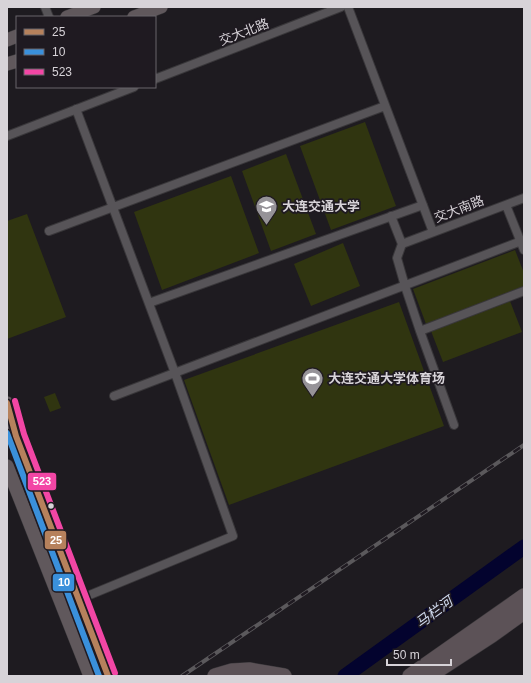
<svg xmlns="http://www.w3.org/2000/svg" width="531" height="683" font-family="Arial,'Noto Sans SC',sans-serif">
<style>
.green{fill:#303510}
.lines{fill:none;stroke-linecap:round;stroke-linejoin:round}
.river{stroke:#03032e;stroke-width:15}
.street-casing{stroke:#39373a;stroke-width:10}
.primary-casing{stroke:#39373a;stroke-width:14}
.highway-casing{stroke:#39373a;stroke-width:16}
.street{stroke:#575458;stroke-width:8}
.primary{stroke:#60585c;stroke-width:13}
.highway{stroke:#5c5257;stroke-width:15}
.rail-casing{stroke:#5b595c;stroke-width:4}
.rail{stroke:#1f1a21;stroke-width:2.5;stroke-dasharray:8;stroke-linecap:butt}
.bus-1-casing{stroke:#1f1a21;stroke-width:9}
.bus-2-casing{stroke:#1f1a21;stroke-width:9}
.bus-3-casing{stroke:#1f1a21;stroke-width:9}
.bus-1{stroke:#b6815c;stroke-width:6}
.bus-2{stroke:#3a90db;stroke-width:6}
.bus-3{stroke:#f346a5;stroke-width:6}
.bus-dot{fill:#d7d3d8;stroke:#1f1a21;stroke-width:1.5}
.labels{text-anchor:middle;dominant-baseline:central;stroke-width:3.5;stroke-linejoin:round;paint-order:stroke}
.street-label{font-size:13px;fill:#d7d3d8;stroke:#1f1a21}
.poi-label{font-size:13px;font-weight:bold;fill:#d7d3d8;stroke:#1f1a21;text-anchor:start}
.water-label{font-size:14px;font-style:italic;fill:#d1dbef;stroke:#1f1a21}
.line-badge{stroke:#1f1a21;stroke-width:1.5}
.badge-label{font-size:11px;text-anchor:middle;font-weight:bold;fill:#fff}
</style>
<rect width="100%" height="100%" fill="#1e1b20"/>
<path class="green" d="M 365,122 L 396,206 L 331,230 L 300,146 Z
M 286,154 L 316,234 L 271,251 L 242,171 Z
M 231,176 L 259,253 L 162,290 L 134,212 Z
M 27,214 L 66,317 L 7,339 L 7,221 Z
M 343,243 L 360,286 L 311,306 L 294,264 Z
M 515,250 L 524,273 L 524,286 L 426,324 L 413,289 Z
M 510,301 L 522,332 L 443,362 L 431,331 Z
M 399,302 L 444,426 L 229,505 L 184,380 Z
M 55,393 L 61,408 L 50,412 L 44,397 Z"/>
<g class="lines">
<path class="river" d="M 345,676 L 524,547"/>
<defs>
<path id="street" d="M 45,7 L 49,17
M 348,7 L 433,232
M 155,79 L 341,7
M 76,109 L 175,373 L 233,536 L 80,599
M 7,136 L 134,87
M 506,205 L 524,250
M 391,216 L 402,244 L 397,258 L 405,286 L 420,331 L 454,425
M 49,231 L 385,106
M 402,244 L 524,198
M 149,303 L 423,205
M 420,331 L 524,291
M 114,396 L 524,240"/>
<path id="primary" d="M 67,17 L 94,7
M 134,17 L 161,7
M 7,40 L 17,36
M 7,64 L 17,61
M 7,403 L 16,436 L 108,676
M 7,466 L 90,676"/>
<path id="highway" d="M 215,676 L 232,671 L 249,670 L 284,676
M 410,676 L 524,596
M 429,676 L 492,635 L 524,612"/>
</defs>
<use href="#street" class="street-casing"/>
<use href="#primary" class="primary-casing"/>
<use href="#highway" class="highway-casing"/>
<use href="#street" class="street"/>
<use href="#primary" class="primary"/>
<use href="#highway" class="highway"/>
<defs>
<path id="rail" d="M 182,676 L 524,445"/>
</defs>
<use href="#rail" class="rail-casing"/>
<use href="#rail" class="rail"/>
<defs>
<path id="bus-1" d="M 7,403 L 16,436 L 108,676"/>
<path id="bus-2" d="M 7,433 L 99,676"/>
<path id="bus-3" d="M 15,401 L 24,434 L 115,673"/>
</defs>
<use href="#bus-1" class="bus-1-casing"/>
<use href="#bus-2" class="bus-2-casing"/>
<use href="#bus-3" class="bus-3-casing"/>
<use href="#bus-1" class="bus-1"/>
<use href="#bus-2" class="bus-2"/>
<use href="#bus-3" class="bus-3"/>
</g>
<defs>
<symbol id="university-pin" viewBox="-11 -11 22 30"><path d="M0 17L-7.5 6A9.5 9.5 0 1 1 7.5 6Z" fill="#969398" stroke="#1f1a21"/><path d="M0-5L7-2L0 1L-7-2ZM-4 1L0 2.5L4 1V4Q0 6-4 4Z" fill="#fff"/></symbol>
<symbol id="stadium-pin" viewBox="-11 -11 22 30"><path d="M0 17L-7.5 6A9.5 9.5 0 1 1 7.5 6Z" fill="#969398" stroke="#1f1a21"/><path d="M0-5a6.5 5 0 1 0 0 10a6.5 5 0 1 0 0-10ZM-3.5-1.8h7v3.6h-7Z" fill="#fff"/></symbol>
</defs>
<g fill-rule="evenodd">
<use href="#university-pin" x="254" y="194" width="25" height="34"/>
<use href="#stadium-pin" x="300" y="366" width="25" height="34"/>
</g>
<circle class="bus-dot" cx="51" cy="506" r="3.5"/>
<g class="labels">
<g class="street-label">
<text transform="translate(244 32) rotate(-21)">交大北路</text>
<text transform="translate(459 209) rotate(-21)">交大南路</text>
</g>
<g class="poi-label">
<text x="282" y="206">大连交通大学</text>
<text x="328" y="378">大连交通大学体育场</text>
</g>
<g class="water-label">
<text transform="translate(434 612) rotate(-36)">马栏河</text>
</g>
</g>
<g class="line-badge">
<rect x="27" y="472" width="30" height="19" rx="4" fill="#f346a5"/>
<rect x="44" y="530" width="23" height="20" rx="4" fill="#b6815c"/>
<rect x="52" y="573" width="23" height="19" rx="4" fill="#3a90db"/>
</g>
<g class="badge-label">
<text x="42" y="485">523</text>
<text x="56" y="544">25</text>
<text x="64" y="586">10</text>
</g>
<rect width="531" height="683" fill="none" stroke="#d7d3d8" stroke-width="16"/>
<rect x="16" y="16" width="140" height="72" fill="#1f1a21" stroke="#69646a"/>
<rect x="24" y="29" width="20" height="6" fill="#b6815c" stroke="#69646a"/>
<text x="52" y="36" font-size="12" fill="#d7d3d8">25</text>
<rect x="24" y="49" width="20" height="6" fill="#3a90db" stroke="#69646a"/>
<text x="52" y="56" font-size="12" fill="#d7d3d8">10</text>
<rect x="24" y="69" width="20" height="6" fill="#f346a5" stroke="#69646a"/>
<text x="52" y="76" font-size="12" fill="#d7d3d8">523</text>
<path d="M387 659v6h64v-6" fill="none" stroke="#d7d3d8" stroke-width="2"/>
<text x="393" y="659" font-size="12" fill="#d7d3d8" stroke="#1f1a21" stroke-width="3" paint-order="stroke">50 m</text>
</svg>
